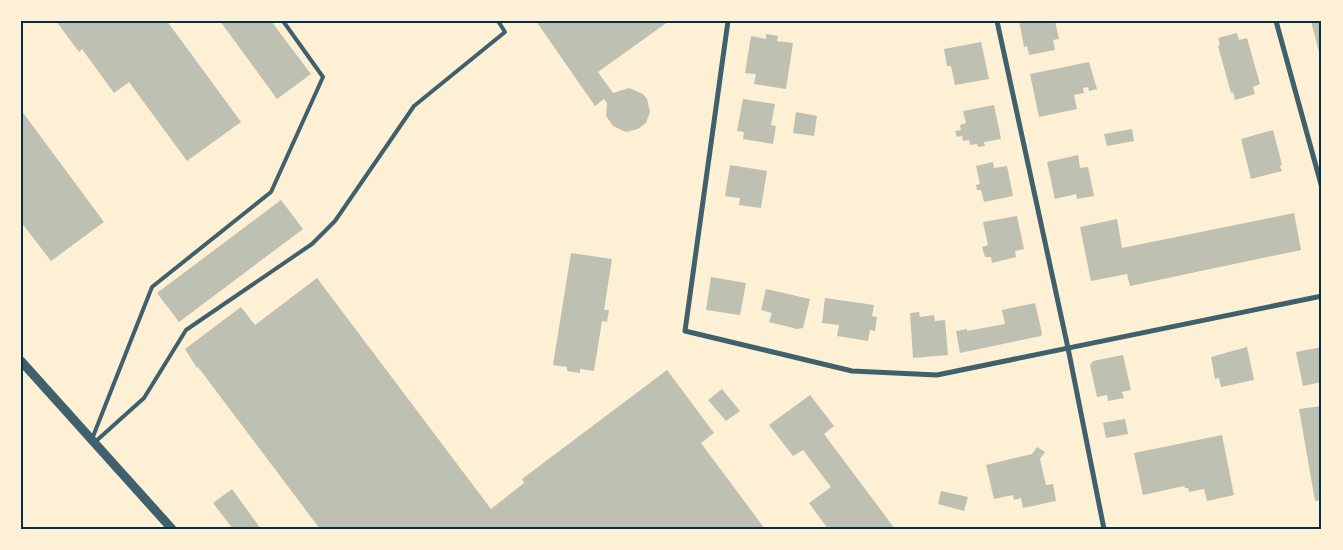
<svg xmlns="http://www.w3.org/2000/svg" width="1343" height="550" font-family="Roboto,sans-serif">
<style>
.building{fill:#bec0b2}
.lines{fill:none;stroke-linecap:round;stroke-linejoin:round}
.service{stroke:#3f606c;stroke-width:4}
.minor{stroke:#3f606c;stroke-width:5}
.tertiary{stroke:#3f606c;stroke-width:9}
.neatline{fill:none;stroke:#003049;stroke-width:2}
</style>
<rect width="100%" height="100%" fill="#fdf0d5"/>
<path class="building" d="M 56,21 L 167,21 L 241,122 L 187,161 L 129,82 L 114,93 L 82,49 L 79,52 Z
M 220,21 L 271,21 L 311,74 L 277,99 Z
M 536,21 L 669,21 L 598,72 L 613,93 L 629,88 L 643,94 L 647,99 L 650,112 L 646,123 L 638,129 L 626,132 L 613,126 L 606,116 L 607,103 L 604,99 L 595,106 Z
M 1019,21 L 1055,21 L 1059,39 L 1053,40 L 1055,50 L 1029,55 L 1027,46 L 1024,47 Z
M 1311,21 L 1322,21 L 1322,60 L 1321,60 Z
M 1237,33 L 1239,40 L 1247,38 L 1260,84 L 1253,87 L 1255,94 L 1235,100 L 1233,92 L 1231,93 L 1218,46 L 1220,45 L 1218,38 Z
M 766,34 L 778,36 L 777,41 L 793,43 L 786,89 L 754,84 L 756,74 L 745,73 L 751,36 L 766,39 Z
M 981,42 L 989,79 L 955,85 L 951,66 L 947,66 L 944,49 Z
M 1089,62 L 1097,89 L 1089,91 L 1088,87 L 1083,88 L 1084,93 L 1074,95 L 1077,109 L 1039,117 L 1030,74 Z
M 743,99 L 775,104 L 771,125 L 776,126 L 773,144 L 743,139 L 744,132 L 737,131 Z
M 994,105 L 1001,139 L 984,142 L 985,146 L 978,147 L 977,144 L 970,145 L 969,140 L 963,141 L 962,136 L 957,137 L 955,131 L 961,130 L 960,125 L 966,123 L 963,111 Z
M 21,110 L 104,222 L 51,261 L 21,222 Z
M 796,112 L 817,116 L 814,136 L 793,133 Z
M 1132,129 L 1134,141 L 1107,146 L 1104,134 Z
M 1273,130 L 1282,165 L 1280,166 L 1282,171 L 1251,179 L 1241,139 Z
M 1078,155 L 1080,168 L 1088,167 L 1094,196 L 1077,199 L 1076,194 L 1055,199 L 1047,162 Z
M 993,162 L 994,168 L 1007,166 L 1013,196 L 984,202 L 981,190 L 977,190 L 976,185 L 980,184 L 976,166 Z
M 730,165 L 767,171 L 761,208 L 739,205 L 740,198 L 725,196 Z
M 281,200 L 303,229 L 179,322 L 157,293 Z
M 1294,213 L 1301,250 L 1130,286 L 1127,274 L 1091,281 L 1080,227 L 1117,219 L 1122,248 Z
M 1017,216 L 1024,249 L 1015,251 L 1016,257 L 992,263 L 991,257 L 985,257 L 982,247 L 988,245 L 983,222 Z
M 571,253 L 612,259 L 604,310 L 609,310 L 607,322 L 602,321 L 594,371 L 580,369 L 580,373 L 567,371 L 567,367 L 553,365 Z
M 711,277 L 746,283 L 740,315 L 706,310 Z
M 317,278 L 491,509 L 524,483 L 522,479 L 667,370 L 714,433 L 701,443 L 765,529 L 320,529 L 198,367 L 197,368 L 185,349 L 241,307 L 255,325 Z
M 766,289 L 810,299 L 803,328 L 797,329 L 769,322 L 772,313 L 761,310 Z
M 825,298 L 874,305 L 872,316 L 877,317 L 875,331 L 870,330 L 868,341 L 837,336 L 839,325 L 822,323 Z
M 1035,303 L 1042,333 L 1041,336 L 960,353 L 956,331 L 967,329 L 967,331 L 1005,324 L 1002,310 Z
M 919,312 L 920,317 L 934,315 L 935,321 L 945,320 L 948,355 L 913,358 L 910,313 Z
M 1247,347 L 1254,380 L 1221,387 L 1219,378 L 1215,379 L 1211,357 Z
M 1322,347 L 1322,382 L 1303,386 L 1296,352 Z
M 1123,355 L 1131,390 L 1122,392 L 1124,398 L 1108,401 L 1107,395 L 1097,397 L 1090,365 L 1093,361 Z
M 722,389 L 740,411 L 726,421 L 708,400 Z
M 810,395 L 834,426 L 824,434 L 895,529 L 828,529 L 809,503 L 831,487 L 803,450 L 793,456 L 769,425 Z
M 1322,406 L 1322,500 L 1315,501 L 1299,409 Z
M 1125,419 L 1128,434 L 1106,438 L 1103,423 Z
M 1222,435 L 1234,495 L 1207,501 L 1204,489 L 1189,492 L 1188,488 L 1185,488 L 1184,486 L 1143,495 L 1134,453 Z
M 1037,447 L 1045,452 L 1040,459 L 1046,485 L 1053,484 L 1056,501 L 1023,508 L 1021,498 L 1014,500 L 1013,495 L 994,499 L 986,465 L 1032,454 Z
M 232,489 L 261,529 L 233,529 L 213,503 Z
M 941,491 L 968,497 L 964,511 L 938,504 Z"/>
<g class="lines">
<path class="service" d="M 92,439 L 152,287 L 271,192 L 323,77 L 283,21
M 95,442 L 144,398 L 186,330 L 312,244 L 335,221 L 414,106 L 505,32 L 498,21"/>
<path class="minor" d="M 728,21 L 685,331 L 852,371 L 937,375 L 1322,296
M 997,21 L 1068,348 L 1104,529
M 1276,21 L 1322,188"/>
<path class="tertiary" d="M 21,361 L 172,529"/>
</g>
<rect width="1343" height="550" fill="none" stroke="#fdf0d5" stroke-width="45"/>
<rect x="22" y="22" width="1298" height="506" class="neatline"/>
</svg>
